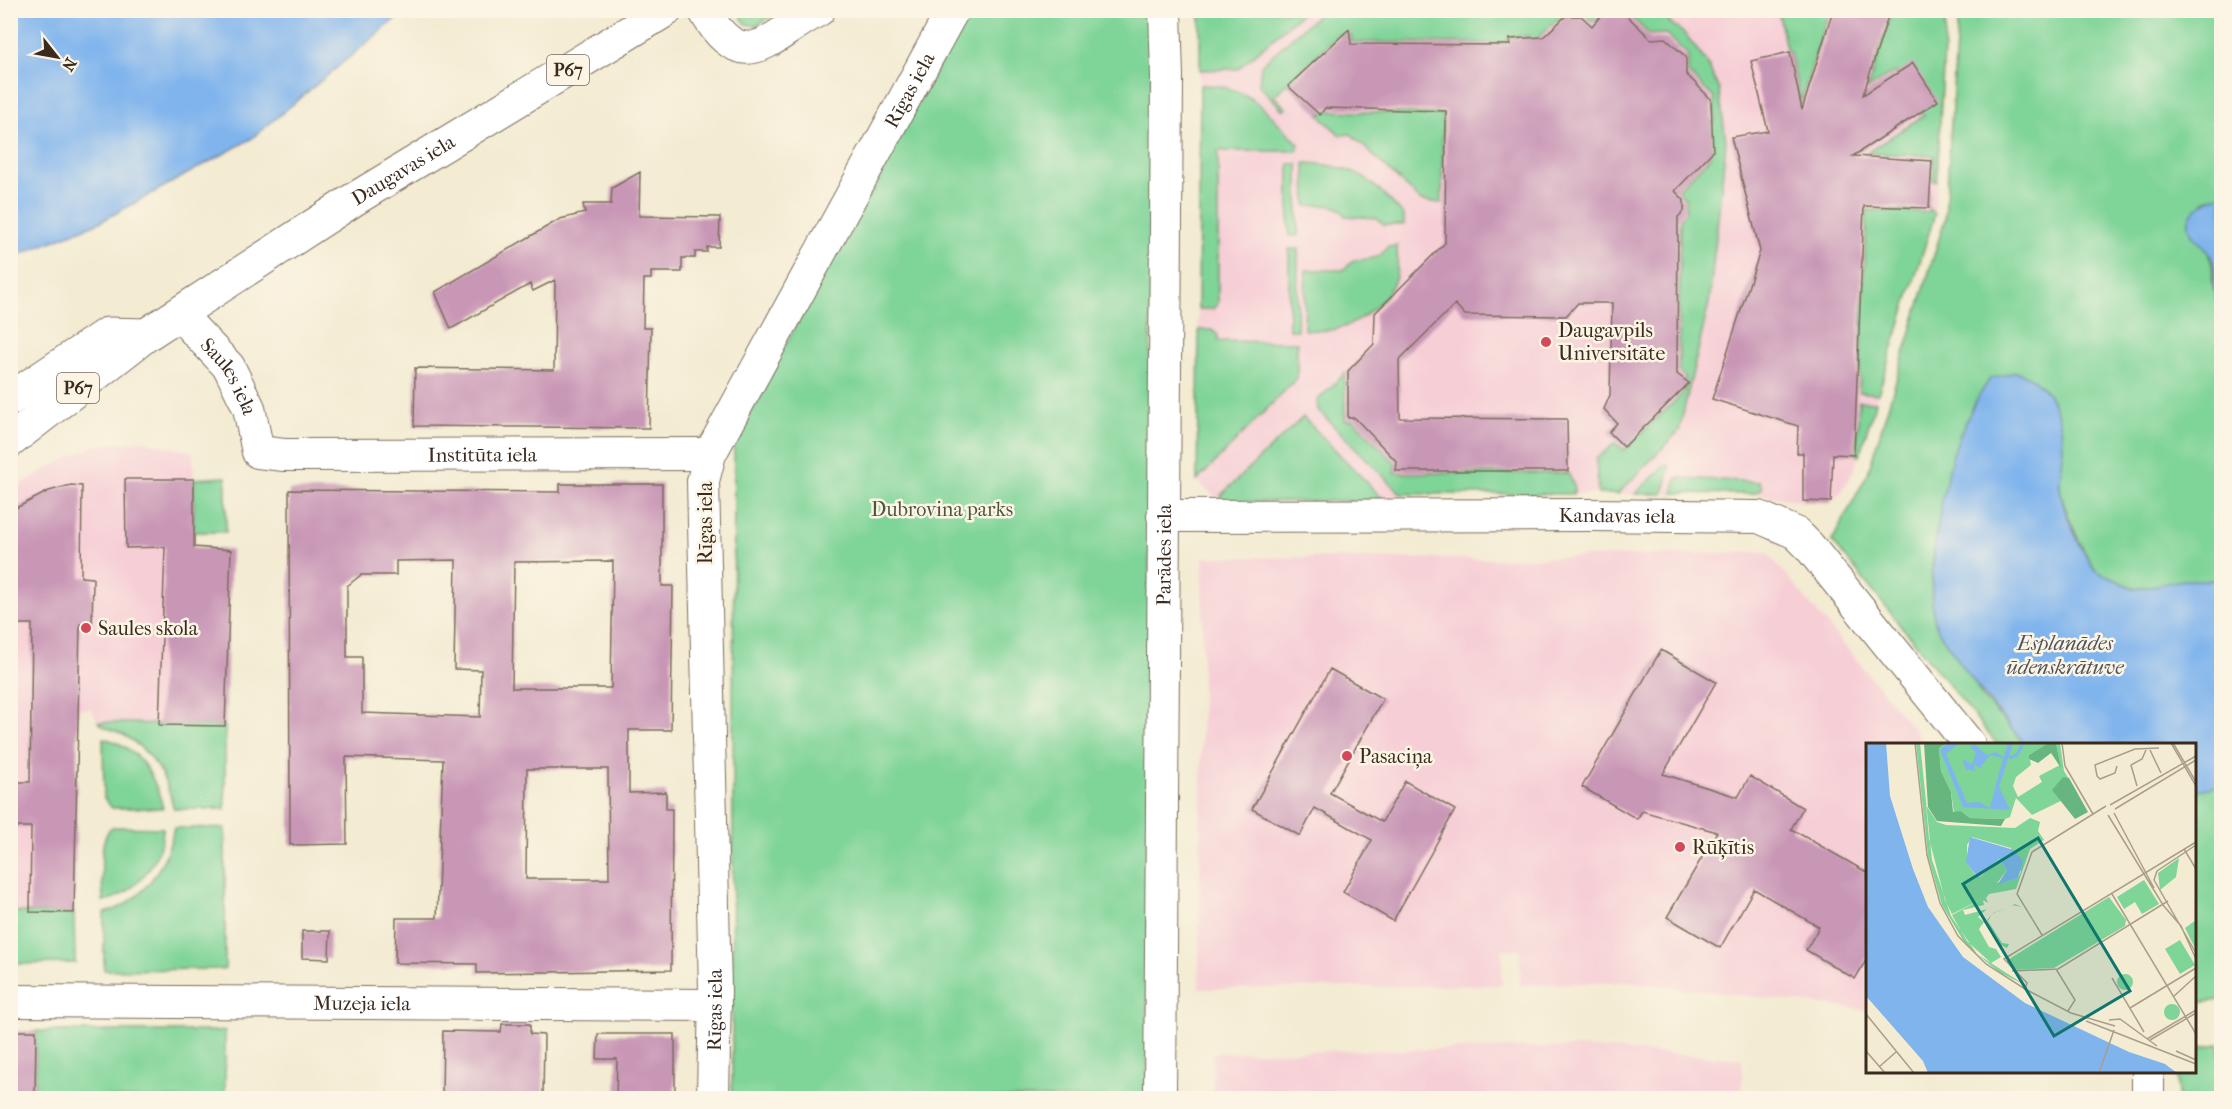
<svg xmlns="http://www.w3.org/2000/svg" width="2232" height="1109" font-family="'IM FELL French Canon',serif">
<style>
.built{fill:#f6cfd6}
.green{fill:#7fd498;stroke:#5d7f5b;stroke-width:1.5}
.water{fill:#7fb4ed;stroke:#5d6f86;stroke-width:1.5}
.building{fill:#c997b6;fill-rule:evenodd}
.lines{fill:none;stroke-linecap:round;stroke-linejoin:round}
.minor-casing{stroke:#7b6e5d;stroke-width:34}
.major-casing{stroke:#7b6e5d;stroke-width:35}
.minor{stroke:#fff;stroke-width:32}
.major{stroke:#fff;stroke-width:33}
.poi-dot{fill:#d1495b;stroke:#fcf5e5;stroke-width:2}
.labels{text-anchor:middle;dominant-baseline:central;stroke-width:5;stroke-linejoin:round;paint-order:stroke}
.shield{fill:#fcf5e5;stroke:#75675a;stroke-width:1.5}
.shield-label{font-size:18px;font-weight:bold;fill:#3b2a1e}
.street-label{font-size:20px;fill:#3b2a1e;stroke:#fcf5e5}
.poi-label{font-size:20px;fill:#3b2a1e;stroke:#fcf5e5;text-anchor:start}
.park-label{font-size:20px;fill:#4c543c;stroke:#fcf5e5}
.water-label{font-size:21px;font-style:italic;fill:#4f535c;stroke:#fcf5e5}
.inset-river{fill:none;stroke:#7fb4ed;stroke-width:3}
.inset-road{fill:none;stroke:#a99e8a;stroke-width:1.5}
.view{fill:#0f766e;fill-opacity:0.15;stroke:#0f766e;stroke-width:3}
.inset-edge{fill:none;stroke:#3b2a1e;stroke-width:3}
</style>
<rect width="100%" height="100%" fill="#fcf5e5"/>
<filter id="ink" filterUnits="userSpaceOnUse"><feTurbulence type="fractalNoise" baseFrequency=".0167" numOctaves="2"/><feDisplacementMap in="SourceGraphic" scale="12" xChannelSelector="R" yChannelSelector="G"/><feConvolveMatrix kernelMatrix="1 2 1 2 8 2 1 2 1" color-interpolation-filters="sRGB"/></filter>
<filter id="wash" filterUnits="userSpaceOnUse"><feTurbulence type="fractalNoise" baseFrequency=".008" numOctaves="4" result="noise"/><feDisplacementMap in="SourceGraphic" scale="24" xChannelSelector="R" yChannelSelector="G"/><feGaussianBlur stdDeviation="1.35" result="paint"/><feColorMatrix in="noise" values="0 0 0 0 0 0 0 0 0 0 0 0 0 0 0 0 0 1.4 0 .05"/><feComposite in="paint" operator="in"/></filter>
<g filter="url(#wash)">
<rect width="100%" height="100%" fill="#f3ebd2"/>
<path class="built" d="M 1200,11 L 1945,11 L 1935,214 L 1854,470 L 1842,491 L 1831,502 L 1803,501 L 1753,494 L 1401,494 L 1385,501 L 1221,502 L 1197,481 Z
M 141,441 L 193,452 L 194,547 L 165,548 L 159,725 L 98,722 L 91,709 L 77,708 L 74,913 L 11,912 L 11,491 L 48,468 L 96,445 Z
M 1767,552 L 1926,744 L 1868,744 L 1867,1010 L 1627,982 L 1520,985 L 1520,950 L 1502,950 L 1502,985 L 1199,989 L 1203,557 L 1493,559 Z
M 1578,1047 L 1742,1059 L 1742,1098 L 1212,1098 L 1213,1053 Z"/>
<path class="green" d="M 743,11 L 743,10 L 782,11 L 755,26 L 746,24 L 741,17 Z
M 969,11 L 1152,11 L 1147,1098 L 732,1098 L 734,438 Z
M 1200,11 L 1200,10 L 1304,11 L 1238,69 L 1200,70 Z
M 1322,11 L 1602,11 L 1592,22 L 1583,14 L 1565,13 L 1533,42 L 1527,36 L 1509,37 L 1507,43 L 1352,42 L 1351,35 L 1338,35 L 1274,96 L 1286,108 L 1283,110 L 1259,85 L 1261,65 Z
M 1625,11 L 1655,11 L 1686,35 L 1707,63 L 1719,90 L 1726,142 L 1709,303 L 1679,431 L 1618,494 L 1598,494 L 1596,459 L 1615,443 L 1624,450 L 1685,391 L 1685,377 L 1679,372 L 1680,218 L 1686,212 L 1686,199 L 1678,190 L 1710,157 L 1708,140 L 1703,134 L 1715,120 L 1714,98 L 1688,73 L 1688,55 L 1666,34 L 1650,35 Z
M 1778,11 L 1829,11 L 1801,102 L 1790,52 L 1787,53 Z
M 1892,11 L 1946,11 L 1937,181 L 1933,181 L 1934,156 L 1866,153 L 1924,115 L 1894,72 L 1867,90 Z
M 1958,11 L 2221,11 L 2221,195 L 2203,201 L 2192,235 C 2229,267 2200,277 2221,308 L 2221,580 L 2136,589 L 2097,572 C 2086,558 2060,503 2060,486 C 2060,450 2069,434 2051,399 L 1937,530 L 1932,567 L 1932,600 L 1983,698 L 2025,744 L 1997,744 L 1832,541 L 1868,473 L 1945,219 Z
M 1200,85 C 1249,83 1266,112 1299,144 L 1297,151 L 1218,151 L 1218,303 L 1213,309 L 1198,309 Z
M 1326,111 L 1443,114 L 1442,203 L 1421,201 L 1351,134 L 1340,135 L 1319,115 Z
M 1305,163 C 1355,165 1373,180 1404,216 L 1404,225 L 1384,225 L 1375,218 L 1345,216 C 1339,201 1319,206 1306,206 Z
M 1289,164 L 1298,164 L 1298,236 L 1289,236 Z
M 1929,209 L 1935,214 L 1878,394 L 1859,392 L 1867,210 L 1929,212 Z
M 1397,246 C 1397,254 1398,262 1397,270 C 1394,296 1361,324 1336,329 C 1326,332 1314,330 1304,330 L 1306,270 L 1343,270 L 1354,260 C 1368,259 1380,260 1387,247 Z
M 1289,249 L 1298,249 L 1297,330 L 1289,330 Z
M 1199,330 L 1212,330 L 1218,335 L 1218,341 L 1297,342 L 1297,378 L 1197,481 Z
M 1345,373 L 1345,420 L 1354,420 L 1395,463 L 1395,473 L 1568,473 L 1575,488 L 1573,494 L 1401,494 L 1318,410 L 1317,401 Z
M 1859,401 L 1876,402 L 1859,456 L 1856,455 Z
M 1303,417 L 1385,501 L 1221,502 L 1220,496 Z
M 1666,465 L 1670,467 L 1663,494 L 1635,494 Z
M 226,477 L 226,532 L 194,532 L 194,479 Z
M 1677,478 L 1760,482 L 1762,489 L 1753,494 L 1673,493 Z
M 98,722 L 225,726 L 225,809 L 174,809 C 166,775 153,752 122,734 C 114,730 105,729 98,722 Z
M 103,738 C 138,746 155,775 163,808 L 112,808 L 104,798 Z
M 2221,785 L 2221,1000 L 2195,1003 L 2194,791 Z
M 113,827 L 163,828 C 162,860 135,896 103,901 C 103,882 96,837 113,827 Z
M 174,828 L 225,828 L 225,969 L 104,970 L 104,913 C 142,904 167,865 174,828 Z
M 10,912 L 74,913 L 75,963 L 11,964 Z
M 36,1031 L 225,1031 L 225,1098 L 35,1098 Z
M 2195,1044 L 2196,1048 L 2219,1044 L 2221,1098 L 2178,1098 L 2177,1072 L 2194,1072 Z"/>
<path class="water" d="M 11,10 L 405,10 L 405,11 L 251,139 L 100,222 L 11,258 Z
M 2221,195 L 2222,195 L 2221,308 C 2206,285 2219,279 2212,259 C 2209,248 2197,243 2192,234 C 2179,213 2207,200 2221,195 Z
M 2016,372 C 2054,382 2064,422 2063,456 C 2062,467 2059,478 2060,488 C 2062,510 2083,556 2097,572 L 2136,589 L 2182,580 L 2221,580 L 2221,785 L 2195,791 L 2194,744 L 2025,744 C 1999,715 1976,687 1955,655 C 1949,646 1941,637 1937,628 C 1922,592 1944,471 1960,435 C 1968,415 1978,396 1990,379 Z"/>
<g id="blocks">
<path class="building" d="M 1833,10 L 1890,10 L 1863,95 L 1913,63 L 1938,101 L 1853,156 L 1932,161 L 1929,208 L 1864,206 L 1854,455 L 1833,454 L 1831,502 L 1803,501 L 1803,453 L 1797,453 L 1798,426 L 1712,399 L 1760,251 L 1731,137 L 1768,131 L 1751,61 L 1790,52 L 1802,110 Z
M 1605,11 L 1624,13 L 1651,39 L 1665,38 L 1686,57 L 1686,74 L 1711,99 L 1713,151 L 1675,191 L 1684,200 L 1684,211 L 1678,217 L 1677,374 L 1689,383 L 1624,447 L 1609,432 L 1617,423 L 1604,409 L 1610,395 L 1612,303 L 1578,303 L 1566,316 L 1465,315 L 1455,304 L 1399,360 L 1400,418 L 1567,419 L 1568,471 L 1396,471 L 1397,462 L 1355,418 L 1348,418 L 1348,371 L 1374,344 L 1375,313 L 1445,243 L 1446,111 L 1325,108 L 1320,115 L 1288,86 L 1349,29 L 1351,44 L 1510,45 L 1510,39 L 1543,37 L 1566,16 L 1581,16 L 1592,26 Z
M 640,172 L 639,216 L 720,217 L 719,247 L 707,247 L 707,252 L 695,252 L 695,258 L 682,258 L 682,272 L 651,272 L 651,279 L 644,279 L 643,328 L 651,328 L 649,428 L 414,426 L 415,368 L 554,370 L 555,280 L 533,291 L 530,284 L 451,329 L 435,292 L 560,219 L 585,213 L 583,204 L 611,204 L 612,188 Z
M 125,479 L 194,479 L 194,547 L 231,550 L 225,726 L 159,725 L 165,547 L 126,548 Z
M 560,484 L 662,484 L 662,586 L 673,586 L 671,730 L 629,730 L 629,793 L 666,792 L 666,809 L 672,809 L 671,970 L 477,973 L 477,964 L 395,963 L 396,918 L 437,918 L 443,760 L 346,757 L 347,844 L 290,845 L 289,490 L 560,492 ZM 456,560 L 454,669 L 481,670 L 480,717 L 362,713 L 362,657 L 347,657 L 347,586 L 361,575 L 396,575 L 396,561 ZM 613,561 L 611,688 L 512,688 L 514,562 ZM 527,769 L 608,769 L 609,879 L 526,879 Z
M 71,485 L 82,486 L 81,577 L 93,578 L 92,625 L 80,624 L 74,913 L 30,912 L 31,827 L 10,827 L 10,782 L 30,782 L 32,624 L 10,624 L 10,511 L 49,491 Z
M 1661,650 L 1716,682 L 1663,774 L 1738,797 L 1750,776 L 1803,808 L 1791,829 L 1868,873 L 1868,957 L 1855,979 L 1806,950 L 1819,927 L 1754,889 L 1720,948 L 1667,917 L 1717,832 L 1642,811 L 1637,819 L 1582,787 Z
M 1330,669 L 1383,699 L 1330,793 L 1382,822 L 1405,781 L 1455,810 L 1393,921 L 1343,892 L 1372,840 L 1315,808 L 1300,836 L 1252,809 Z
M 302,931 L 330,931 L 329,959 L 302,958 Z
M 502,1024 L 530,1024 L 530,1034 L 544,1035 L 543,1098 L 442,1098 L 443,1031 L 501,1032 Z
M 10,1031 L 36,1031 L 35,1098 L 10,1098 Z
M 598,1034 L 675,1034 L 675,1098 L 616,1098 L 617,1059 L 597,1059 Z"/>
</g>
</g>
<g filter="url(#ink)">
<use href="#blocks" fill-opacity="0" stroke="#7b6e5d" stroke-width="1.5"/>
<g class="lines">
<defs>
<g id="minor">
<path d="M 704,10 C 744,80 769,36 819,10"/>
<path id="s1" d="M 179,314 L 229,367 L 249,408 L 258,452 L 284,455 L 710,454"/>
<path id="s2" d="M 1163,516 L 1590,515 L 1759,517 L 1796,533 L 1809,546 L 1969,744"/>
<path id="s3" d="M 10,1001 L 715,1005"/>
<path id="s4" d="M 713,1098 L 715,990 L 703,481 L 710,454 L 953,10"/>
<path id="s5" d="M 1160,1098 L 1167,77 L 1165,10"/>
<path d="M 2148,1098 L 2148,1072"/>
</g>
<g id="major">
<path d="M 10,399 L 107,334 L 146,335"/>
<path id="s6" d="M 10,441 L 146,335 L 353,200 L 666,10"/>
</g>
</defs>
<use href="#minor" class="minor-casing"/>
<use href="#major" class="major-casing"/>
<use href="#minor" class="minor"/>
<use href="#major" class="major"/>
</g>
</g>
<g class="poi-dot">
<circle cx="1546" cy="342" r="6"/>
<circle cx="86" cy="628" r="6"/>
<circle cx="1347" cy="756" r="6"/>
<circle cx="1680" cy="847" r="6"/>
</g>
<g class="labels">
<g class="shield">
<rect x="547" y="55" width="42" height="30" rx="4.5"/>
<rect x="57" y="373" width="42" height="30" rx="4.5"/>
</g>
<g class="shield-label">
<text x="568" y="70">P67</text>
<text x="78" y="388">P67</text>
</g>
<g class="street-label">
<text stroke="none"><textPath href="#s4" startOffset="1060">Rīgas iela</textPath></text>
<text stroke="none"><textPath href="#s6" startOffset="478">Daugavas iela</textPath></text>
<text stroke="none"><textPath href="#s1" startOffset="81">Saules iela</textPath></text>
<text stroke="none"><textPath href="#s1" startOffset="388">Institūta iela</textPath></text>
<text stroke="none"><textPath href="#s2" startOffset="454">Kandavas iela</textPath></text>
<text transform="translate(705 523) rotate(-90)">Rīgas iela</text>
<text stroke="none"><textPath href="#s5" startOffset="543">Parādes iela</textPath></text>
<text stroke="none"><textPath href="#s3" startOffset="352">Muzeja iela</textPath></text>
<text stroke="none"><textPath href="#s4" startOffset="88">Rīgas iela</textPath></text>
</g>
<g class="poi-label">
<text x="1558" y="330">Daugavpils<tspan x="1558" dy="23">Universitāte</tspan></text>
<text x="98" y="628">Saules skola</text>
<text x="1359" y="756">Pasaciņa</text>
<text x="1692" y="847">Rūķītis</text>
</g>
<g class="park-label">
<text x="942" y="509">Dubrovina parks</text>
</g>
<g class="water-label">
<text x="2065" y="643">Esplanādes<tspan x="2065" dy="24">ūdenskrātuve</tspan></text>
</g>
</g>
<g transform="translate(1866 743)">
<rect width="330" height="330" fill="#f3ebd2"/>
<path d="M 50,0 L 54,0 L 66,117 L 85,173 L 111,211 L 159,242 L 133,229 L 100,202 L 76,162 L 62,113 ZM 81,0 L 182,0 L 163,12 L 165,22 L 150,34 L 147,43 L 152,54 L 176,39 L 173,33 L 194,22 L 190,0 L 194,0 L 198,28 L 211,50 L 166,72 L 150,55 L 144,74 L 139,76 L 104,75 L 95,68 L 88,70 L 85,49 L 75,28 L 73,5 ZM 60,62 L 71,79 L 80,82 L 149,85 L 164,75 L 174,79 L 172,88 L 178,97 L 164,106 L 150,146 L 123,151 L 120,155 L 122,160 L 117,157 L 118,162 L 97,167 L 99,172 L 121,166 L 112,174 L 118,179 L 113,186 L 123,204 L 130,206 L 135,214 L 125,220 L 101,198 L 86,172 L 118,155 L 86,171 L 79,157 L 63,95 ZM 106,94 L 145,105 L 155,129 L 152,135 L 131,140 L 141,127 L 133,116 L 114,134 L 110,133 L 101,120 L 101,102 ZM 313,115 L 310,134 L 294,147 L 292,130 ZM 278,137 L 293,161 L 276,171 L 269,159 L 258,166 L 251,154 ZM 243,154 L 260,177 L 259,183 L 188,225 L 147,227 L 140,218 ZM 149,161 L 156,164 L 146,162 L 126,171 L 122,178 L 136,200 L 143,201 L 141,205 L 132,201 L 121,177 L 127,170 ZM 330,177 L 330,207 L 319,185 ZM 314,197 L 329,222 L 314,231 L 299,206 ZM251 239a8 8 0 1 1 16 0a8 8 0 1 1-16 0ZM298 269a8 8 0 1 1 16 0a8 8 0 1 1-16 0Z" fill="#7fd498" fill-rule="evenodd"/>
<path d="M 58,0 L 81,0 L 73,5 L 75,28 L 85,49 L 87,69 L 95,68 L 104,75 L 139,76 L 135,83 L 71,78 L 62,64 ZM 182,0 L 190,0 L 195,25 L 185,10 L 172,20 L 163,16 L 163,12 ZM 197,34 L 203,35 L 222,69 L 209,76 L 186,47 Z" fill="#67b680"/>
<path d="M 0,0 L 20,0 L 24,53 L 47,126 L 62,164 L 97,214 L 159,260 L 263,309 L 299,321 L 311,330 L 62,330 L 57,318 L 0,253 ZM 82,0 L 93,0 L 80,11 L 101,60 L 113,59 L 124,65 L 137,15 L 124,12 L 114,25 L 108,21 L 109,28 L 100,26 L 96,16 L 106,21 L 110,9 L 104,4 L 108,1 L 121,12 L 129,9 L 138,14 L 142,0 L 147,0 L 133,44 L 144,67 L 97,64 L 74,7 ZM 104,94 L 148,107 L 157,118 L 152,135 L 132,141 L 141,127 L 133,116 L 112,135 L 100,119 Z" fill="#7fb4ed"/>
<path class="inset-river" d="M 143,15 L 151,12 L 157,0"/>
<path class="inset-road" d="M 49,0 L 61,112 L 74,160 L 92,193 L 120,221 L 159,246 L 205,270 L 249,283M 196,0 L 199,23 L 227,71M 305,0 L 330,43M 307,0 L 330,39M 284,7 L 295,30M 251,23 L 249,30 L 234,36 L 231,33 L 229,22 L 269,6 L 293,5M 271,43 L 265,22 L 276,16 L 280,7M 244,62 L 330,13M 249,66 L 330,17M 248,70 L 288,145M 242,72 L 297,162 L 315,183 L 330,216M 330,102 L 291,128 L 288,137 L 330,210M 318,106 L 330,126M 246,151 L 330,291M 176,192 L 151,151 L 166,109 L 240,63M 190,226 L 209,257 L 202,268M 146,228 L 192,226 L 302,158M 246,235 L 278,289M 159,246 L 161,240 L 138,216 L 330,99M 307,254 L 330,233M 264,265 L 330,225M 0,271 L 48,330M 243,277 L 254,276 L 291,303M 220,278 L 330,321M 281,296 L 330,267M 284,297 L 330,270M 0,308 L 19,330M 310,308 L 330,317M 13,324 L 30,309M 233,330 L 248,287"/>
<path class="view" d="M 172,95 L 264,248 L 188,293 L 97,141 Z"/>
<rect width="330" height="330" class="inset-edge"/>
</g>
<rect width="2232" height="1109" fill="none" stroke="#fcf5e5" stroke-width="36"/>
<g transform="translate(57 57) rotate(121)" stroke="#fcf5e5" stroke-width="4.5" paint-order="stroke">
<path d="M0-4.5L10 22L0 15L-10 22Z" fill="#3b2a1e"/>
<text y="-9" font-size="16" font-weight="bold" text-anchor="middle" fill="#3b2a1e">N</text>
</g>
</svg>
